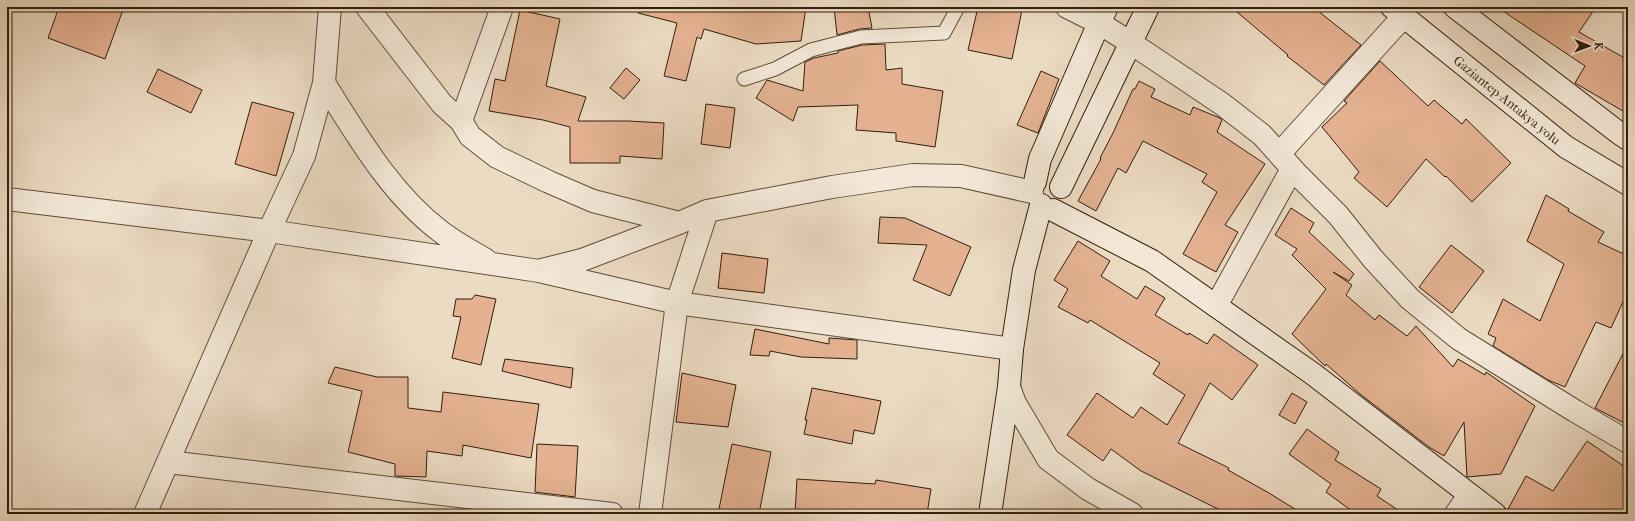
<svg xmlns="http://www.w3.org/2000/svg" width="1635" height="521" font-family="'IM FELL French Canon',serif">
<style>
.building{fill:#e4b291;stroke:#321e0b}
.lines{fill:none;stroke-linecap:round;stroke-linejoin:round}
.lane-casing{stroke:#604d39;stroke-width:15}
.street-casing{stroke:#604d39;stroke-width:24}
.secondary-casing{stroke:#321e0b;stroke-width:24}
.lane{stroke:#f3e8d8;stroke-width:13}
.street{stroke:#f3e8d8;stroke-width:22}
.secondary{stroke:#f3e8d8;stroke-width:22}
.labels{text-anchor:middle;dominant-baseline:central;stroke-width:3;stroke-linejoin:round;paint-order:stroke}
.street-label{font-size:13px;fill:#321e0b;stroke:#f3e8d8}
</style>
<rect width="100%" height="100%" fill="#ecdbc3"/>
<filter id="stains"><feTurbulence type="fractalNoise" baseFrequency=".005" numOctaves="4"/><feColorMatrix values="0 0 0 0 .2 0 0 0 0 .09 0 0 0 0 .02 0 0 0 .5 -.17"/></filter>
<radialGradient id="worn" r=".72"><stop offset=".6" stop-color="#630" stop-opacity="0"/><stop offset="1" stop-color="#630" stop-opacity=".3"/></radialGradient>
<path class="building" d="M 59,7 L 124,7 L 105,59 L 48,38 Z
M 639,7 L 806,7 L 801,41 L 756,44 L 704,29 L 701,39 L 697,37 L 686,81 L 664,76 L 677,23 L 638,13 Z
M 834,7 L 868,7 L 872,28 L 859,29 L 837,35 Z
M 978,7 L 1008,7 L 1022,10 L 1012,59 L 968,50 Z
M 1231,7 L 1313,7 L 1361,45 L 1324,85 L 1287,56 L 1288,55 Z
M 1497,7 L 1596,7 L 1579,32 L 1628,60 L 1628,114 L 1575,83 L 1585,66 Z
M 520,10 L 560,19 L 546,86 L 586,97 L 578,121 L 628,121 L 664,123 L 662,159 L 620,156 L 620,163 L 570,163 L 570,127 L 543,120 L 489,111 L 495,79 L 505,81 Z
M 885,44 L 886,70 L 902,68 L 902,84 L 943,91 L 935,147 L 896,141 L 896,133 L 856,130 L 858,105 L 798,107 L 793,121 L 756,98 L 767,80 L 803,91 L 805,62 L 814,58 L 838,53 L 838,51 L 862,45 Z
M 1380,61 L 1428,106 L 1434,100 L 1462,124 L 1466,119 L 1511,163 L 1472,202 L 1446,176 L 1445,177 L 1426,159 L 1387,207 L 1354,178 L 1359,172 L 1322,127 L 1347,103 L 1344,101 Z
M 626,68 L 640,80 L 624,99 L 610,88 Z
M 158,69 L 202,90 L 191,113 L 147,92 Z
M 1041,71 L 1059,79 L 1038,133 L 1017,125 Z
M 1139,81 L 1155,89 L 1151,97 L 1190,115 L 1193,107 L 1220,118 L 1222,120 L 1217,132 L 1265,164 L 1225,225 L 1238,232 L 1216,272 L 1183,254 L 1217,192 L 1202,182 L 1207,174 L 1143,141 L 1126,173 L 1118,168 L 1096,211 L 1078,201 L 1101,159 L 1100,158 L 1113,133 L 1133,89 L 1135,89 Z
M 252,102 L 294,113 L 276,176 L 235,164 Z
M 706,104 L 735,108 L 730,148 L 701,144 Z
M 1546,195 L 1569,209 L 1568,211 L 1604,232 L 1598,242 L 1628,256 L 1628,291 L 1611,328 L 1596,322 L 1565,387 L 1548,380 L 1493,346 L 1496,338 L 1488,334 L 1503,299 L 1540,321 L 1564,264 L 1527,241 Z
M 1291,208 L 1314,223 L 1309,232 L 1354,274 L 1349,281 L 1333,272 L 1352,285 L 1346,295 L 1375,320 L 1379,315 L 1407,336 L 1416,326 L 1453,367 L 1458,359 L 1485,375 L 1486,372 L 1535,406 L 1501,474 L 1467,477 L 1464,422 L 1444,456 L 1429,447 L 1360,394 L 1326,364 L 1325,366 L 1292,334 L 1326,289 L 1292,255 L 1297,249 L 1275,235 Z
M 880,217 L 905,218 L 971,247 L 950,296 L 913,280 L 927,245 L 878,243 Z
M 1078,241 L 1110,261 L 1101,276 L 1137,299 L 1145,286 L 1165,298 L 1155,315 L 1188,335 L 1189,333 L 1207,344 L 1214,334 L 1258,365 L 1232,400 L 1210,383 L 1178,443 L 1229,468 L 1228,470 L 1269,493 L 1303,514 L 1228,514 L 1141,471 L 1111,449 L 1103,461 L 1067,435 L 1097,393 L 1133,418 L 1141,407 L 1167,425 L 1185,395 L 1153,374 L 1160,363 L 1090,320 L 1088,323 L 1058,307 L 1068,289 L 1054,280 Z
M 1451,245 L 1484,271 L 1452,313 L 1419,287 Z
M 722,253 L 768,259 L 764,293 L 718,288 Z
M 475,295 L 496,299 L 481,365 L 452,358 L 461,317 L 453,316 L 456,299 L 472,299 Z
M 755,329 L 829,344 L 829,338 L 857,340 L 857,359 L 801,357 L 770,351 L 769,356 L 750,355 Z
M 1628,344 L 1628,425 L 1595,408 Z
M 505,359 L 573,368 L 571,388 L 502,371 Z
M 335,367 L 377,377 L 408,377 L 408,408 L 441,412 L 443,392 L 539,404 L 531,458 L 463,445 L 462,456 L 427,451 L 426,477 L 395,476 L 395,464 L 348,452 L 362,391 L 328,383 Z
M 682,373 L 736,385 L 728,427 L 676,422 Z
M 812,388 L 881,401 L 874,434 L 854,430 L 852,444 L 804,434 L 807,420 L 805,420 Z
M 1292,393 L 1307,402 L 1295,424 L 1279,415 Z
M 1307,429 L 1339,452 L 1335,460 L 1381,489 L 1377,496 L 1404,514 L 1356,514 L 1326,492 L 1331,484 L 1289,454 Z
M 1587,441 L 1628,469 L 1628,514 L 1507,514 L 1507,511 L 1526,476 L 1553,491 Z
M 537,444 L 578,446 L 575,497 L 535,492 Z
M 732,444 L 771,452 L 759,514 L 744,514 L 719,509 Z
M 797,479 L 875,484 L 876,480 L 931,489 L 927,514 L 795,514 Z"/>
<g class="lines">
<defs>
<path id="lane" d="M 744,79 L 775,69 L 811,50 L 861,37 L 944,33 L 958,7"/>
<path id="street" d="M 367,7 L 442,104 L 461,121 L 470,136 L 497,157 L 549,182 L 593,201 L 679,223
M 1067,7 L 1099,23 L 1131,43 L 1222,104 L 1262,135 L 1297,174 L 1338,215 L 1373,259 L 1410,299 L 1459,339 L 1575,411 L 1628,442
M 324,83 C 357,135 390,193 440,231 C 454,242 471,251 486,260
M 461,121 L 502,7
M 1279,154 L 1403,17
M 7,199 L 269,231 L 539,271 L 677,303 L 1012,349
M 542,270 L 582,260 L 679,223 L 707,211 L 832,187 L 913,175 L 961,176 L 1032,192
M 1216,306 L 1292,169
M 1009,387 L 1015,403 L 1048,459 L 1088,489 L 1132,514
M 168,462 L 612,514
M 145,514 L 269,231 L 304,156 L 324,83 L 330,7
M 650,514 L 677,303 L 707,211
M 1456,514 L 1469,495"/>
<g id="secondary">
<path id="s1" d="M 1392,7 L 1566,147 L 1628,184"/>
<path d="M 1455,7 L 1619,133 L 1628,139"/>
<path d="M 1035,182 L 1040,159 L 1099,23 L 1107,7"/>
<path d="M 1061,187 L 1148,7"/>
<path d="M 1053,210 L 1152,261 L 1313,374 L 1495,514"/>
<path d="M 990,514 L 1009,387 L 1012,349 L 1024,270 L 1041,205"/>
</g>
</defs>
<use href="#lane" class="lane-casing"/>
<use href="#street" class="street-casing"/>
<use href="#secondary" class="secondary-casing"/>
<use href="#lane" class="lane"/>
<use href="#street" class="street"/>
<use href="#secondary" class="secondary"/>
</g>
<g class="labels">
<g class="street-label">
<text stroke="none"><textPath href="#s1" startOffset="148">Gaziantep-Antakya yolu</textPath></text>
</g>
</g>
<rect width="1635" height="521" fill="none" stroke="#ecdbc3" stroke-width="24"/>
<rect x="8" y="8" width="1619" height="505" fill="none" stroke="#321e0b" stroke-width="2"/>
<rect x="12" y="12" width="1611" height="497" fill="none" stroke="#321e0b"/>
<g transform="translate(1589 46) rotate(91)" stroke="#f3e8d8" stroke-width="3" paint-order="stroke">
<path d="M0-3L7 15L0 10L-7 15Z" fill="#321e0b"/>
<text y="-6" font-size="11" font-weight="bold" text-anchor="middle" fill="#321e0b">K</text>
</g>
<rect width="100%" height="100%" filter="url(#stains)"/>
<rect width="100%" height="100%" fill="url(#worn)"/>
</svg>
